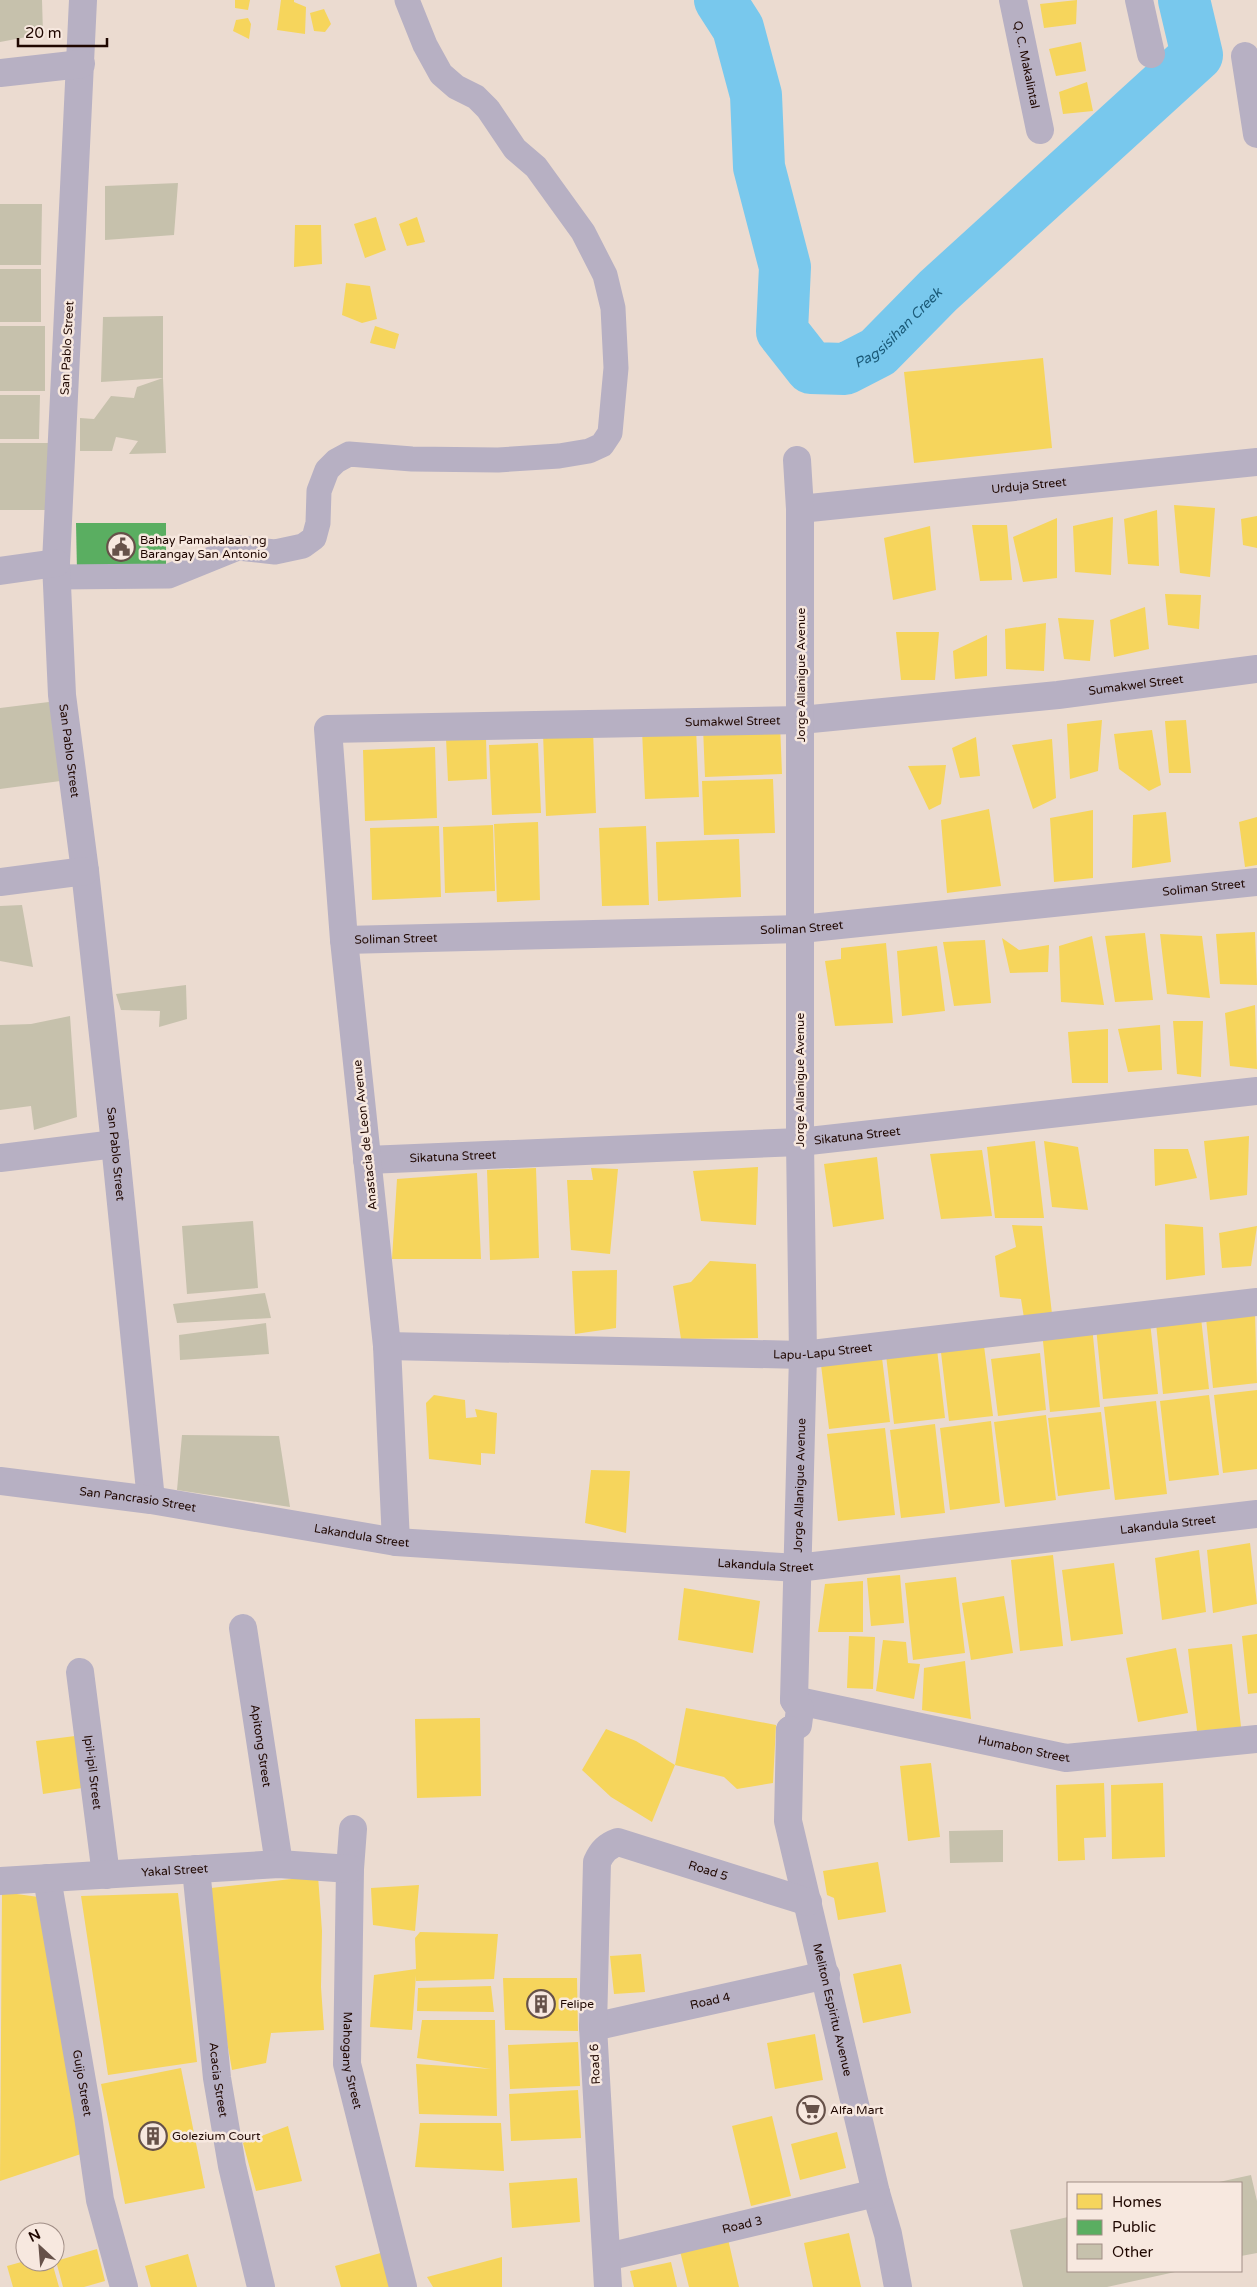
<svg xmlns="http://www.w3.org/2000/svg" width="1257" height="2287" font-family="'Varela Round',sans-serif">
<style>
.homes{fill:#f6d55c}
.public{fill:#5aae61}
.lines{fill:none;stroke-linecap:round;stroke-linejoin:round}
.river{stroke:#78c8ed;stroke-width:52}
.building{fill:#c6c1ac}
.pedestrian{stroke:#b7b0c3;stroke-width:25}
.minor{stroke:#b7b0c3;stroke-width:28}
.labels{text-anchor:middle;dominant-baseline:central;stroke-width:5;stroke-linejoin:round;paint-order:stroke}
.street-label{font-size:12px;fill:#1f0700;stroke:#f7e8df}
.poi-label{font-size:12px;fill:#1f0700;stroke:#f7e8df;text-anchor:start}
.water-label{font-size:14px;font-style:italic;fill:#1b5a78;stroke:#f7e8df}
</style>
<rect width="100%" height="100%" fill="#ebdbd0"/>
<path class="homes" d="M 235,0 L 250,0 L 248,10 L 235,8 Z
M 281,0 L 294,0 L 294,2 L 306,7 L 305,34 L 277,30 Z
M 1077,0 L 1076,24 L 1044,28 L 1040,4 Z
M 324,9 L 331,24 L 325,32 L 314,31 L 310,13 Z
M 248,18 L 251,24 L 249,39 L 233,31 L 236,20 Z
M 1081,42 L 1086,71 L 1056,76 L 1049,49 Z
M 1087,82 L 1093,111 L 1063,114 L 1059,92 Z
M 376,217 L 386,250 L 365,258 L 354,224 Z
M 417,217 L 425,242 L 407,246 L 399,224 Z
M 295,225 L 321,225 L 322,264 L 294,267 Z
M 346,283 L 370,286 L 377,319 L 362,323 L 342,315 Z
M 375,326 L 399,334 L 395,349 L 370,343 Z
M 1043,358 L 1052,448 L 914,463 L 904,372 Z
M 1174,505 L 1215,508 L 1210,577 L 1180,573 Z
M 1157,510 L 1159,566 L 1128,564 L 1124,519 Z
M 1257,516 L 1257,548 L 1243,545 L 1241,519 Z
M 1113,517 L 1111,575 L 1075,572 L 1073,526 Z
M 1057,518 L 1057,578 L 1023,582 L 1013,537 Z
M 972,525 L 1007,525 L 1012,580 L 980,581 Z
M 930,526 L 936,590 L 893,600 L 884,538 Z
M 1165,594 L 1201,595 L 1199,629 L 1168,625 Z
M 1145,607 L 1149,649 L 1114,657 L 1110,620 Z
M 1058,618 L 1094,620 L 1090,661 L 1064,659 Z
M 1046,623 L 1044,671 L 1006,669 L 1005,629 Z
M 896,632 L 939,632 L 935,680 L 901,680 Z
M 987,635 L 987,676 L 955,679 L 953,651 Z
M 1102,720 L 1098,771 L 1070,779 L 1067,724 Z
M 1186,720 L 1191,773 L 1169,773 L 1165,721 Z
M 780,724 L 782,774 L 705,777 L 703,727 Z
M 696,728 L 699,797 L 645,799 L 642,730 Z
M 593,730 L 596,813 L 546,816 L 543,733 Z
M 1152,730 L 1161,785 L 1149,791 L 1119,769 L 1114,734 Z
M 486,736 L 487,779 L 448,781 L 446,738 Z
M 976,737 L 980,776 L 960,778 L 952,748 Z
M 1052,739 L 1056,798 L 1033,809 L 1012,745 Z
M 538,743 L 541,813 L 492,815 L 489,745 Z
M 435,747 L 437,818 L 365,821 L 363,750 Z
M 946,765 L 941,804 L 929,810 L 908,766 Z
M 773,779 L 775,833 L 704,835 L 702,781 Z
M 989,809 L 1001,886 L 947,893 L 941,820 Z
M 1093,810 L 1093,878 L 1054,882 L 1050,818 Z
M 1166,812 L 1171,862 L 1132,868 L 1133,815 Z
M 1257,817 L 1257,865 L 1245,867 L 1239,822 Z
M 538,822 L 540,900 L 497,902 L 494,824 Z
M 493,825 L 495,891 L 445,893 L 443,827 Z
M 439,826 L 441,897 L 372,900 L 370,828 Z
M 646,826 L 649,905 L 602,906 L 599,828 Z
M 739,839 L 741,897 L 658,901 L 656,842 Z
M 1255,932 L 1257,985 L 1220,984 L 1216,934 Z
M 1145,933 L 1153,1000 L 1115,1002 L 1105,936 Z
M 1160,934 L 1202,936 L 1210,998 L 1167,994 Z
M 1092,936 L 1104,1005 L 1061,1002 L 1059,946 Z
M 1002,938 L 1019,950 L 1049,945 L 1048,972 L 1010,973 Z
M 985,940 L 991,1003 L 954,1006 L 943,942 Z
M 886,943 L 893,1023 L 835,1026 L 825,961 L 841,959 L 841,948 Z
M 937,946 L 945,1011 L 902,1016 L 897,951 Z
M 1255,1005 L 1257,1069 L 1230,1066 L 1225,1013 Z
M 1173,1021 L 1203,1021 L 1201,1077 L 1177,1074 Z
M 1160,1025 L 1162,1070 L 1128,1072 L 1118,1029 Z
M 1108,1029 L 1108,1083 L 1072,1083 L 1068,1032 Z
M 1249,1136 L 1247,1195 L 1210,1200 L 1204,1141 Z
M 1035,1141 L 1044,1218 L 995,1218 L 987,1147 Z
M 1044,1141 L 1078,1147 L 1088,1210 L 1052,1207 Z
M 1154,1149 L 1188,1149 L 1197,1178 L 1155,1186 Z
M 982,1150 L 992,1216 L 941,1219 L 930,1154 Z
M 877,1157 L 884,1219 L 833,1227 L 824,1164 Z
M 758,1167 L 756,1225 L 701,1221 L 693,1171 Z
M 536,1168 L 539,1258 L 490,1260 L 487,1170 Z
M 591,1168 L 618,1169 L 610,1254 L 571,1250 L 567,1180 L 593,1180 Z
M 477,1173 L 481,1259 L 392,1259 L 397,1179 Z
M 1165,1224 L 1203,1227 L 1205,1275 L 1166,1280 Z
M 1012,1225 L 1042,1226 L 1052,1314 L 1024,1318 L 1021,1299 L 1000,1297 L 995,1256 L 1016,1247 Z
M 1257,1226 L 1251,1266 L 1222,1268 L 1219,1233 Z
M 710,1261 L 756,1264 L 758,1338 L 681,1339 L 673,1286 L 691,1282 Z
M 617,1270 L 616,1328 L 575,1334 L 572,1271 Z
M 1255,1313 L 1257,1383 L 1213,1388 L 1206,1318 Z
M 1201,1318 L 1209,1389 L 1163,1394 L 1156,1323 Z
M 1150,1322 L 1158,1394 L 1103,1399 L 1096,1327 Z
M 1092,1326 L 1100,1407 L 1050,1412 L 1042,1331 Z
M 983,1338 L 993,1416 L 949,1421 L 940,1344 Z
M 937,1349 L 945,1418 L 894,1424 L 886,1355 Z
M 881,1350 L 890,1422 L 829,1429 L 820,1357 Z
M 1040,1353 L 1046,1410 L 998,1416 L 991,1359 Z
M 1257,1390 L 1257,1469 L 1223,1473 L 1214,1395 Z
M 434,1395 L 465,1400 L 466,1418 L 477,1417 L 475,1409 L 497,1413 L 495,1454 L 481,1453 L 481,1465 L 429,1459 L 426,1403 Z
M 1209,1395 L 1219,1475 L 1169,1481 L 1160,1401 Z
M 1156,1401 L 1167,1494 L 1115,1500 L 1104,1407 Z
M 1101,1412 L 1110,1489 L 1058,1496 L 1048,1418 Z
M 1046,1415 L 1056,1500 L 1005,1507 L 994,1422 Z
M 991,1421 L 1000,1503 L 950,1510 L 940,1428 Z
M 935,1424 L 945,1513 L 901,1518 L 890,1430 Z
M 885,1428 L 895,1515 L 838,1521 L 827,1434 Z
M 591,1470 L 630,1471 L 626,1533 L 585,1523 Z
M 1250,1543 L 1257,1604 L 1213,1613 L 1207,1550 Z
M 1199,1550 L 1206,1612 L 1162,1620 L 1155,1558 Z
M 1053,1555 L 1063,1646 L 1020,1651 L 1011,1560 Z
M 1114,1563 L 1123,1634 L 1071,1641 L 1062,1570 Z
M 900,1575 L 904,1623 L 871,1626 L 867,1578 Z
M 956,1577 L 965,1653 L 913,1660 L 905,1583 Z
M 863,1581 L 863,1632 L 818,1632 L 825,1584 Z
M 684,1588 L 760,1601 L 753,1653 L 678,1640 Z
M 1004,1596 L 1013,1653 L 971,1660 L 962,1603 Z
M 1257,1634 L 1257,1693 L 1248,1694 L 1242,1636 Z
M 849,1636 L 875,1637 L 873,1689 L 847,1688 Z
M 883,1640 L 906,1642 L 908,1663 L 920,1664 L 914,1699 L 876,1691 Z
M 1232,1644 L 1241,1727 L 1197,1731 L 1188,1649 Z
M 1176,1648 L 1188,1713 L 1138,1722 L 1126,1658 Z
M 965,1661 L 971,1719 L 922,1710 L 924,1668 Z
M 686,1708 L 776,1725 L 773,1783 L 737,1789 L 724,1777 L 675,1765 Z
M 480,1718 L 481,1796 L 417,1798 L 415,1719 Z
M 606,1729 L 636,1741 L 675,1765 L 652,1822 L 611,1797 L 582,1770 Z
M 75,1736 L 82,1788 L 43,1794 L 36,1741 Z
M 931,1763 L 940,1837 L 908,1841 L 900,1766 Z
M 1104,1783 L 1106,1837 L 1084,1838 L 1085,1860 L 1058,1861 L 1056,1785 Z
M 1163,1783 L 1165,1857 L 1112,1859 L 1111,1785 Z
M 878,1862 L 886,1912 L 838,1920 L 834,1898 L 827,1895 L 823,1871 Z
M 318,1876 L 322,1931 L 321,1987 L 324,2030 L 271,2033 L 266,2063 L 232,2070 L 218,1990 L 211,1888 Z
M 419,1885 L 415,1931 L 373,1925 L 371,1888 Z
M 2,1892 L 46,1898 L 87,2152 L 0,2181 Z
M 178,1893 L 197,2062 L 108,2075 L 81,1896 Z
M 420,1932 L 498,1934 L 494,1979 L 416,1981 L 416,1975 L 412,2030 L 370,2027 L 374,1975 L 416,1969 L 415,1938 Z
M 641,1954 L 645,1992 L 614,1994 L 610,1956 Z
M 901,1964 L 911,2013 L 863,2023 L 853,1974 Z
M 503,1978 L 577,1978 L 578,2031 L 505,2030 Z
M 491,1986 L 494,2012 L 417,2011 L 418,1988 Z
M 422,2020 L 495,2020 L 497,2116 L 419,2114 L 416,2064 L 491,2069 L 417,2058 Z
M 815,2034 L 823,2080 L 775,2089 L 767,2043 Z
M 578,2042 L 580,2086 L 510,2089 L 508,2045 Z
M 181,2068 L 205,2188 L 125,2204 L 101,2084 Z
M 578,2090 L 581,2138 L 511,2141 L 509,2094 Z
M 772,2116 L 791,2196 L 751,2206 L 732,2126 Z
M 420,2123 L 501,2123 L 504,2171 L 415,2167 Z
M 288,2126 L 302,2181 L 256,2191 L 243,2143 Z
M 837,2132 L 846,2168 L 800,2180 L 791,2144 Z
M 577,2178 L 580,2222 L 512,2228 L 509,2183 Z
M 849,2233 L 861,2287 L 813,2287 L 804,2243 Z
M 728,2239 L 739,2287 L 689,2287 L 680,2251 Z
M 97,2249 L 105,2281 L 84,2287 L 63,2287 L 56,2261 Z
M 384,2252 L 393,2287 L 341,2287 L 335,2266 Z
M 188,2254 L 197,2287 L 151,2287 L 145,2266 Z
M 502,2257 L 502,2287 L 433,2287 L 427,2277 Z
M 25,2261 L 52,2262 L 59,2287 L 13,2287 L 7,2266 Z
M 671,2262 L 677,2287 L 634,2287 L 630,2271 Z"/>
<path class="public" d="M 76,523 L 166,523 L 166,570 L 77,571 Z"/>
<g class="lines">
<path class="river" id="s1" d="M 720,0 L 738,28 L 756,95 L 759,167 L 785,267 L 782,331 L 811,368 L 845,369 L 878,352 L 938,291 L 1197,55 L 1184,0"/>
</g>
<path class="building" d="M 0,0 L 42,0 L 43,34 L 0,42 Z
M 178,183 L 174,235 L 105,240 L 105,186 Z
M 0,204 L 42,204 L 41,265 L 0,265 Z
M 0,269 L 41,269 L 41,322 L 0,322 Z
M 163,316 L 163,378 L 101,382 L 103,317 Z
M 0,326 L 45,326 L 45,391 L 0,391 Z
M 163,378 L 166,453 L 129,454 L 138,441 L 116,437 L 112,451 L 80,451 L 80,418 L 94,419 L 111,396 L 134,398 L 137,387 Z
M 0,395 L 40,395 L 39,439 L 0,439 Z
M 0,443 L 48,443 L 48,510 L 0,510 Z
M 57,701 L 68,780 L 0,789 L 0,708 Z
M 22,905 L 33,967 L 0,961 L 0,906 Z
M 186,985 L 187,1019 L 159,1027 L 160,1011 L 121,1010 L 116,994 Z
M 70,1016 L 77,1117 L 34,1130 L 31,1106 L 0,1110 L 0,1025 L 31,1024 Z
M 253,1221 L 258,1288 L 187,1294 L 182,1226 Z
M 265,1293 L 271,1318 L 177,1323 L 173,1304 Z
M 266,1323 L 269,1354 L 180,1360 L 179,1335 Z
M 182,1435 L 279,1436 L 290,1507 L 177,1490 Z
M 1003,1830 L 1003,1862 L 950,1863 L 949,1831 Z
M 1251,2175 L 1257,2201 L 1257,2253 L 1241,2256 L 1241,2183 L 1219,2182 Z
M 1068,2217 L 1068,2271 L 1175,2272 L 1107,2287 L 1023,2287 L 1010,2230 Z"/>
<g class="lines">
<path class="pedestrian" d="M 56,577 L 169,576 L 238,548 L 275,552 L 303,546 L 314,538 L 318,523 L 319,491 L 327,470 L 336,461 L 349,454 L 412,459 L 498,460 L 559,456 L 589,451 L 602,445 L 610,433 L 616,368 L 613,308 L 605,275 L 583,232 L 536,167 L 515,149 L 488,109 L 476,97 L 456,87 L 441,74 L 425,45 L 407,0"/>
<g class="minor">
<path id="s2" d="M 83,0 L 56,563 L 62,695 L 85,871 L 115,1144 L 151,1500"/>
<path id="s3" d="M 1013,0 L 1040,130"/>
<path d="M 1139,0 L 1151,54"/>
<path d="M 1245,56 L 1257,134"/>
<path d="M 0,73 L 81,64"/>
<path id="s4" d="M 800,509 L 1257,462"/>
<path d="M 0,571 L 56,563"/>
<path d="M 0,882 L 85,871"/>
<path id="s5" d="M 344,940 L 801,929 L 1257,882"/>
<path d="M 0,1158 L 115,1144"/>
<path id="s6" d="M 367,1160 L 800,1142 L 1257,1091"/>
<path id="s7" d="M 387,1346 L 803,1355 L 1257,1302"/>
<path id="s8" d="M 0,1481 L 151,1500 L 396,1542 L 797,1568 L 1257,1514"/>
<path id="s9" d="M 396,1542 L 387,1346 L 344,940 L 328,729 L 801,720 L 1058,695 L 1257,669"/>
<path id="s10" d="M 243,1628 L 279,1864"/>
<path id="s11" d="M 80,1672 L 106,1875"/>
<path id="s12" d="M 794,1700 L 1066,1758 L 1257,1739"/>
<path id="s13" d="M 790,1730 L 798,1725 L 800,1709 L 794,1700 L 803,1355 L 800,1142 L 800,509 L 797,460"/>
<path id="s14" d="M 790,1730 L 788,1821 L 876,2193 L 888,2234 L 898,2287"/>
<path id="s15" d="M 353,1829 L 350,1869 L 347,2064 L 403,2287"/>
<path id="s16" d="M 196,1869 L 217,2078 L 232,2166 L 261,2287"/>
<path id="s17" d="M 47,1878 L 88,2116 L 100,2200 L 124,2287"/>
<path id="s18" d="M 0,1881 L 279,1864 L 350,1869"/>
<path id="s19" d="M 593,2027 L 826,1975"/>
<path id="s20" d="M 607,2257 L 876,2193"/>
<path id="s21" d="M 608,2287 L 593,2027 L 597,1862 C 602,1851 607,1846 618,1842 L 808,1902"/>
</g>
</g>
<defs>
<symbol id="civic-ring" viewBox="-11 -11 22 22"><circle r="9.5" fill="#f7e8df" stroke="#665149" stroke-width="1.5"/><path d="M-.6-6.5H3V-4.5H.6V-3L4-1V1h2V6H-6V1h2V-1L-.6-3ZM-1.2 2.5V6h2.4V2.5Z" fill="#665149"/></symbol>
<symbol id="building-ring" viewBox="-11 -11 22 22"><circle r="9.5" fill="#f7e8df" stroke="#665149" stroke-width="1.5"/><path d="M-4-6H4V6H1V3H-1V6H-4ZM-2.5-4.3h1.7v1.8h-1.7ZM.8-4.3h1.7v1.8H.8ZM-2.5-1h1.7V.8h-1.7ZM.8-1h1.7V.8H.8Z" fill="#665149"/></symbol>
<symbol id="supermarket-ring" viewBox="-11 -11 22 22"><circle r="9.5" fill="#f7e8df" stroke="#665149" stroke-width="1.5"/><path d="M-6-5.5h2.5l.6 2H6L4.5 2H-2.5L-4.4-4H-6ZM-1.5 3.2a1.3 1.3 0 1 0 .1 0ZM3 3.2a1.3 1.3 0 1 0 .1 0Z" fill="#665149"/></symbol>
</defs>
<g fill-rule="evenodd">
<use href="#civic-ring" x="105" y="531" width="32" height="32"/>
<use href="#building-ring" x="525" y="1988" width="32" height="32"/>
<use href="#supermarket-ring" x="795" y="2094" width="32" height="32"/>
<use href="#building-ring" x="137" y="2120" width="32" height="32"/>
</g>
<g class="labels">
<g class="street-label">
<text stroke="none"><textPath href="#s3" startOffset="66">Q. C. Makalintal</textPath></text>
<text transform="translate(67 348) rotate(-87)">San Pablo Street</text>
<text stroke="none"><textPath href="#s4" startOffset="230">Urduja Street</textPath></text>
<text transform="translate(801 675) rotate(-90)">Jorge Allanigue Avenue</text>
<text stroke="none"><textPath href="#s9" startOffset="1626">Sumakwel Street</textPath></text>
<text stroke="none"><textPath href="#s9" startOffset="1221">Sumakwel Street</textPath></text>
<text stroke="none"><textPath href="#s2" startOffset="752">San Pablo Street</textPath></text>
<text stroke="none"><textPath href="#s5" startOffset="862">Soliman Street</textPath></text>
<text stroke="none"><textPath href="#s5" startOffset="458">Soliman Street</textPath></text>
<text stroke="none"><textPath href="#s5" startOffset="52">Soliman Street</textPath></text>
<text transform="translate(800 1080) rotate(-90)">Jorge Allanigue Avenue</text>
<text transform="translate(365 1135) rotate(-96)">Anastacia de Leon Avenue</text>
<text stroke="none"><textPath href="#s6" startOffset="491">Sikatuna Street</textPath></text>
<text stroke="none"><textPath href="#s2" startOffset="1158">San Pablo Street</textPath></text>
<text stroke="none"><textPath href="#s6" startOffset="86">Sikatuna Street</textPath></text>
<text stroke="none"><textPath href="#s7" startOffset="436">Lapu-Lapu Street</textPath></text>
<text stroke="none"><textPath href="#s13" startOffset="251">Jorge Allanigue Avenue</textPath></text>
<text stroke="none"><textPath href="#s8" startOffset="139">San Pancrasio Street</textPath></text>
<text stroke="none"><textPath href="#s8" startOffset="1176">Lakandula Street</textPath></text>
<text stroke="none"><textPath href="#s8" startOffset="366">Lakandula Street</textPath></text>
<text stroke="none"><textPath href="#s8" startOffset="771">Lakandula Street</textPath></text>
<text stroke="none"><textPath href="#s10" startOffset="119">Apitong Street</textPath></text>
<text stroke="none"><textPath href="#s12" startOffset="235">Humabon Street</textPath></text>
<text stroke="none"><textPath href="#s11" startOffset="101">Ipil-ipil Street</textPath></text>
<text stroke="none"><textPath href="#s18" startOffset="175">Yakal Street</textPath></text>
<text stroke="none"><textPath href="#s21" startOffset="550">Road 5</textPath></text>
<text stroke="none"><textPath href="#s19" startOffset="120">Road 4</textPath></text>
<text stroke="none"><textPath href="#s14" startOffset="285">Meliton Espiritu Avenue</textPath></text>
<text stroke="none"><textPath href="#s15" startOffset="232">Mahogany Street</textPath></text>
<text transform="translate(595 2064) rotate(-93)">Road 6</text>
<text stroke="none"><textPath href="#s16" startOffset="212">Acacia Street</textPath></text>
<text stroke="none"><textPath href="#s17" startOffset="208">Guijo Street</textPath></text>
<text stroke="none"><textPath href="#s20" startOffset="139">Road 3</textPath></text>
</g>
<g class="poi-label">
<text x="140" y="540">Bahay Pamahalaan ng<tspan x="140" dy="14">Barangay San Antonio</tspan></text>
<text x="560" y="2004">Felipe</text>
<text x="830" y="2110">Alfa Mart</text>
<text x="172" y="2136">Golezium Court</text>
</g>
<g class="water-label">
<text stroke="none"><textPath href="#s1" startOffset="491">Pagsisihan Creek</textPath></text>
</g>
</g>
<rect x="1067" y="2182" width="175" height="90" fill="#f7e8df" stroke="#a18e86"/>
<rect x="1077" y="2194" width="25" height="15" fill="#f6d55c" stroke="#a18e86"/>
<text x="1112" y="2207" font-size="15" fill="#1f0700">Homes</text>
<rect x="1077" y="2220" width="25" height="15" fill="#5aae61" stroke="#a18e86"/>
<text x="1112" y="2232" font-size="15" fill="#1f0700">Public</text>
<rect x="1077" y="2244" width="25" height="15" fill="#c6c1ac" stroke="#a18e86"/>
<text x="1112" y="2257" font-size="15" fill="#1f0700">Other</text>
<g transform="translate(40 2247) rotate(334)"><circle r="24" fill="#f7e8df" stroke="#a18e86"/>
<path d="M0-4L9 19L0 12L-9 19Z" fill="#665149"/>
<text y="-8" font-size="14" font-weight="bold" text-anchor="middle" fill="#1f0700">N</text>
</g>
<path d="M18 38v8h89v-8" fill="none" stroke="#1f0700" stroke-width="2.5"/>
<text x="25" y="38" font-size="15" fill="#1f0700" stroke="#f7e8df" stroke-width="4" paint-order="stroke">20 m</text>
</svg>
